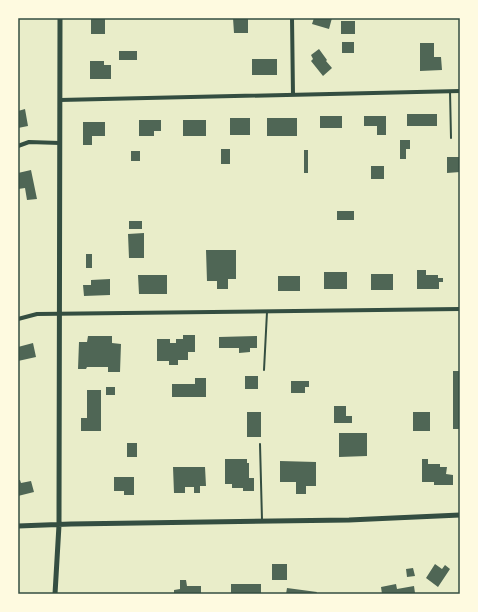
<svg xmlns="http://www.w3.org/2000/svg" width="478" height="612" font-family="Karla,sans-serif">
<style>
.building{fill:#4f6655}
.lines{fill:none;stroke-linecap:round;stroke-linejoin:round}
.service{stroke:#344e41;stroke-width:2}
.minor{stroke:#344e41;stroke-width:4}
.tertiary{stroke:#344e41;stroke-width:5}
.neatline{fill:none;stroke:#344e41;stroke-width:1.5}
</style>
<rect width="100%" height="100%" fill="#e9edc9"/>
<path class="building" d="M 233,18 L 248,18 L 248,33 L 234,33 Z
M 314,18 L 332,18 L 329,29 L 312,24 Z
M 91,19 L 105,19 L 105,34 L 91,34 Z
M 341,21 L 355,21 L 355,34 L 341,34 Z
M 342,42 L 354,42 L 354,53 L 342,53 Z
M 420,43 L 434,43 L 434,57 L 441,57 L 442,70 L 420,71 Z
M 319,49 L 327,60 L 326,61 L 332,68 L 323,76 L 311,61 L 313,59 L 311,55 Z
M 119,51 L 137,51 L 137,60 L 119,60 Z
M 252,59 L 277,59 L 277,75 L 252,75 Z
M 90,61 L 104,61 L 104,65 L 111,65 L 111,79 L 90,79 Z
M 25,109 L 28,126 L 18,128 L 18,111 Z
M 407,114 L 437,114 L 437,126 L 407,126 Z
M 320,116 L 342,116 L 342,128 L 320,128 Z
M 364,116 L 386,116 L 386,135 L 377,135 L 377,126 L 364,126 Z
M 230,118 L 250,118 L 250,135 L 230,135 Z
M 267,118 L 297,118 L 297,136 L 267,136 Z
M 139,120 L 161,120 L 161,131 L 154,131 L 154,136 L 139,136 Z
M 183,120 L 206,120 L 206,136 L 183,136 Z
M 83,122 L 105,122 L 105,136 L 92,136 L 92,145 L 83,145 Z
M 400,140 L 410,140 L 410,149 L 406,149 L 406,159 L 400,159 Z
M 221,149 L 230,149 L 230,164 L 221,164 Z
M 304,150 L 308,150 L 308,173 L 304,173 Z
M 131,151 L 140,151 L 140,161 L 131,161 Z
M 447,157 L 460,157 L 460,172 L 447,173 Z
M 371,166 L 384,166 L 384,179 L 371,179 Z
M 31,170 L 37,199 L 27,200 L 25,188 L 18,189 L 18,173 Z
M 337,211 L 354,211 L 354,220 L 337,220 Z
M 129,221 L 142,221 L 142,229 L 129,229 Z
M 144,233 L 144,258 L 129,258 L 128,234 Z
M 206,250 L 236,250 L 236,279 L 228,279 L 228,289 L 217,289 L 217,281 L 207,281 Z
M 86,254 L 92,254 L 92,268 L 86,268 Z
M 417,270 L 426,270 L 426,275 L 438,275 L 438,278 L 443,278 L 443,282 L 439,282 L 439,289 L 417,289 Z
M 324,272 L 347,272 L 347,289 L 324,289 Z
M 371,274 L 393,274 L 393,290 L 371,290 Z
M 138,275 L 167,275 L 167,294 L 139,294 Z
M 278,276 L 300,276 L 300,291 L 278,291 Z
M 110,279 L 110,295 L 84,296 L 83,285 L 91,285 L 91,280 Z
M 183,335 L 195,335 L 195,352 L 188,352 L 188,360 L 178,360 L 178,365 L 169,365 L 169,361 L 157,361 L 157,339 L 170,339 L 170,343 L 176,343 L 176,339 L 183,339 Z
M 88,336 L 112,336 L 112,343 L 121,344 L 120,372 L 108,372 L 108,367 L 87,367 L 86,369 L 78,369 L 79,342 L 87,342 Z
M 257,336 L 257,348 L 250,348 L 250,352 L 239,353 L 239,348 L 219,348 L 219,337 Z
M 33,343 L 36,357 L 18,361 L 18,347 Z
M 453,371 L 460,371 L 460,429 L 453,429 Z
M 245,376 L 258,376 L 258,389 L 245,389 Z
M 195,378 L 206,378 L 206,397 L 172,397 L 172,384 L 195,384 Z
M 291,381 L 309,381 L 309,387 L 305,387 L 305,393 L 291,393 Z
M 106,387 L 115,387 L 115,395 L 106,395 Z
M 87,390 L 101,390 L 101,431 L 81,431 L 81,418 L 87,418 Z
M 334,406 L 346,406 L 346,416 L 352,416 L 352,423 L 334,423 Z
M 247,412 L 261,412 L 261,437 L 247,437 Z
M 413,412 L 430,412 L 430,431 L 413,431 Z
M 339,433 L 367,433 L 367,456 L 339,457 Z
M 127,443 L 137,443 L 137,457 L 127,457 Z
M 225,459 L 247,459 L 247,463 L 249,463 L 249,478 L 254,478 L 254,491 L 243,491 L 243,488 L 232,488 L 232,484 L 225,484 Z
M 422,459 L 428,459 L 428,464 L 440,464 L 440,467 L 447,467 L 446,474 L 453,475 L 453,485 L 434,485 L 434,482 L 422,482 Z
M 280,461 L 316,462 L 316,486 L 306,486 L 306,494 L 296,494 L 296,482 L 280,482 Z
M 173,467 L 205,467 L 206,486 L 200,486 L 200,493 L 194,493 L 194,487 L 185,487 L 185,493 L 174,493 Z
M 114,477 L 134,477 L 134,495 L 124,495 L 124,491 L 114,491 Z
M 18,480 L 20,480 L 21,483 L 31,481 L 34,492 L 18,496 Z
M 272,564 L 287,564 L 287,580 L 272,580 Z
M 435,564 L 442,569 L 445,565 L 450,569 L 438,587 L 426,578 Z
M 413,568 L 415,576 L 407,577 L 406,569 Z
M 180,580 L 186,580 L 187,586 L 201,586 L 201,594 L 174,594 L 174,590 L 180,589 Z
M 231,584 L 261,584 L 261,594 L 231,594 Z
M 396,584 L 397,589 L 414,586 L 415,593 L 382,594 L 381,587 Z
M 287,588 L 317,592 L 316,594 L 286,594 Z"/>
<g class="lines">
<path class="service" d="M 450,91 L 451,138
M 264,370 L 267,312
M 260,444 L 262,520"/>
<path class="minor" d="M 292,18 L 293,95
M 60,100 L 460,91
M 18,146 L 29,142 L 60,143
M 18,319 L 37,314 L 460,309"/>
<path class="tertiary" d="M 18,526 L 71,524 L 349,520 L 460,515
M 55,594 L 59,525 L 60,18"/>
</g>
<rect width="478" height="612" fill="none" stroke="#fefae0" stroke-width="38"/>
<rect x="19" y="19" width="440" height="574" class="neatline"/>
</svg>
